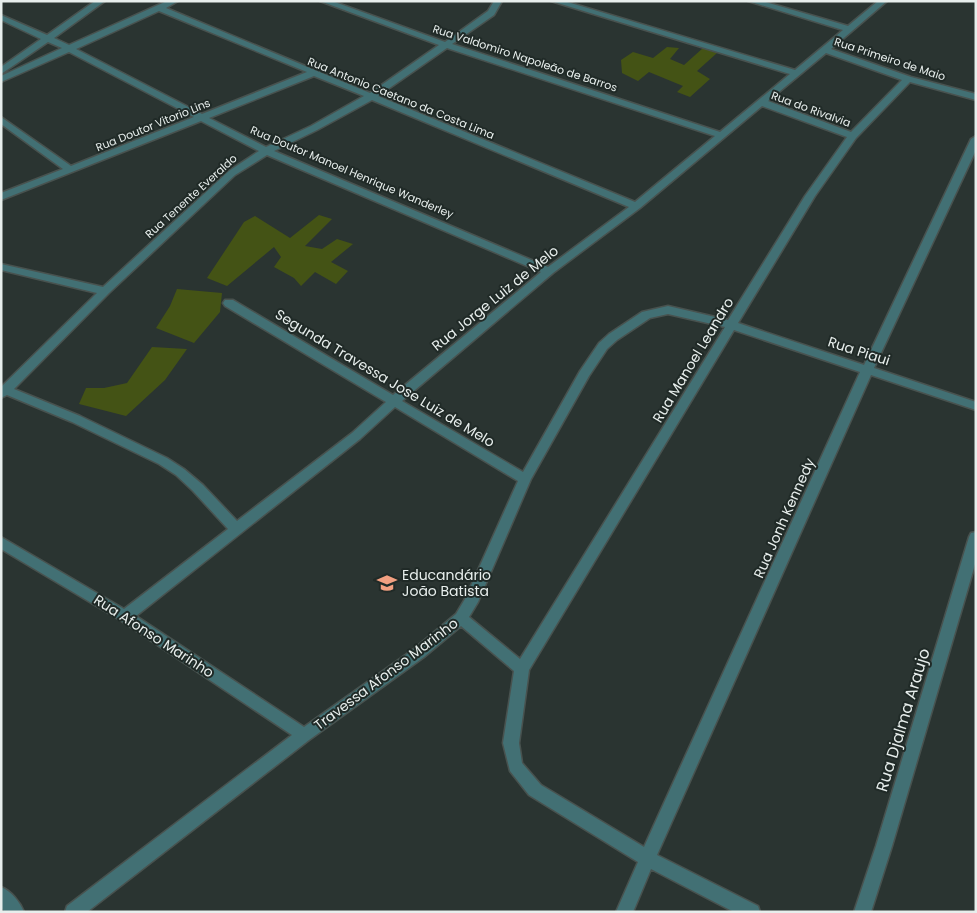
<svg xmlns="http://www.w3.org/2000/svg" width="977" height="913" font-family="Poppins,sans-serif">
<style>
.green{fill:#445315}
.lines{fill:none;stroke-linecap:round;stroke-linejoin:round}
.minor-casing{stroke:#48524f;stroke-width:3}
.minor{fill:#427074;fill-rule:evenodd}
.labels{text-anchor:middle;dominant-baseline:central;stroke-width:4;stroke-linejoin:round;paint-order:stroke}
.far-street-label{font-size:11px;fill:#e7eeec;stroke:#202a27}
.street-label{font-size:14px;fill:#e7eeec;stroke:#202a27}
.poi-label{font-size:14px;fill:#e7eeec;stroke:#202a27;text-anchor:start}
.near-street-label{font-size:16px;fill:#e7eeec;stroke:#202a27}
</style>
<rect width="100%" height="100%" fill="#2a3431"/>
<path class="green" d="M 667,47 L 679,48 L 670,59 L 684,65 L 703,48 L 717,53 L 697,71 L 710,79 L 690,97 L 677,92 L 683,86 L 649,72 L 638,81 L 622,73 L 621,60 L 633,52 L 653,58 Z
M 319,215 L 332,219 L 305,246 L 322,249 L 337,239 L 353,244 L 331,262 L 348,271 L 336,284 L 315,272 L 301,286 L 294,278 L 274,267 L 281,257 L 274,247 L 227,286 L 207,278 L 244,222 L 255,216 L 290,238 Z
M 177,289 L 222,293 L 220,312 L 194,343 L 156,328 L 170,306 Z
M 152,347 L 187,349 L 165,380 L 126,416 L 79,404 L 86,388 L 104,388 L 127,383 Z"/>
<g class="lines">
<defs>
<path id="minor" d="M 95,1 L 105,1 L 54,38 L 69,45 L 167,1 L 178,1 L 166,8 L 370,93 L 439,45 L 320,1 L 332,1 L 445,42 L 488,11 L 494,1 L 502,1 L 494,15 L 452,44 L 720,132 L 790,74 L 551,1 L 564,1 L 795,70 L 843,30 L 748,1 L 762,1 L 848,26 L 878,1 L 887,1 L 831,49 L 911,77 L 976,94 L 976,100 L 910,82 L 856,138 L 815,196 L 738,323 L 864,365 L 971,139 L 976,136 L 976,150 L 874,368 L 976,402 L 976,410 L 871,375 L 657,855 L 758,906 L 760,912 L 734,912 L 651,869 L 633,912 L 616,912 L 638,862 L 529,795 L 510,771 L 503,743 L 514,671 L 461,626 L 424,657 L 309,740 L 87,912 L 65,912 L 67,906 L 292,735 L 120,620 L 1,549 L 1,537 L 124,609 L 228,529 L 193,491 L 176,475 L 159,464 L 72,422 L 7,395 L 1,398 L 1,387 L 97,293 L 1,270 L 1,264 L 103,287 L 229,171 L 259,151 L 201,121 L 1,200 L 1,193 L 63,169 L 1,124 L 1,117 L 71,166 L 194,117 L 69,52 L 1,82 L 1,76 L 62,48 L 48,42 L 1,74 L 1,67 L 41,39 L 1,20 L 1,15 L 47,35 ZM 159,11 L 307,72 L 202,114 L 76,49 ZM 447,48 L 715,136 L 635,202 L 378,96 ZM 826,53 L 902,80 L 851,132 L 768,101 ZM 314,76 L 364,96 L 311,126 L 266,147 L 209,118 ZM 372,100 L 629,207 L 548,267 L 274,151 L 317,130 ZM 762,106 L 847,137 L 805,196 L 728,320 L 668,306 L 642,312 L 609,334 L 599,343 L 580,371 L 523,472 L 402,401 L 553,273 L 640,208 ZM 267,155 L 541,272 L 393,395 L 233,300 L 225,300 L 223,303 L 225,306 L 386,402 L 352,433 L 237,521 L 203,485 L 184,469 L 167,458 L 80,416 L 14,389 L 109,293 L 235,175 ZM 668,314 L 725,327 L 520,659 L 469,617 L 478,602 L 531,479 L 589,376 L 607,349 L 617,340 L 650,318 ZM 734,330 L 860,372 L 644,847 L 541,785 L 522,763 L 519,743 L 529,670 ZM 395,407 L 518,481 L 465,599 L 456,614 L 414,649 L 304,727 L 136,616 L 360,439 Z
M 976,532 L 976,561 L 892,846 L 871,912 L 854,912 L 876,846 L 969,537 L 971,533 Z
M 1,887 C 11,891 20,902 24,912 L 5,912 L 1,908 Z"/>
</defs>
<use href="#minor" class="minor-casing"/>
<use href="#minor" class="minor"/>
</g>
<defs>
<symbol id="school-bare" viewBox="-9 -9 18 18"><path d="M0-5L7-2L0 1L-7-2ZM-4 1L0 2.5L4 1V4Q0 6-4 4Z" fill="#f2a081" stroke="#202a27" stroke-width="2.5" paint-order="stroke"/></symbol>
</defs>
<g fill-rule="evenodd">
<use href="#school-bare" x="373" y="569" width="28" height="28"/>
</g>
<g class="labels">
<g class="far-street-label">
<text transform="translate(525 58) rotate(18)">Rua Valdomiro Napoleão de Barros</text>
<text transform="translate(890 59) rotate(18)">Rua Primeiro de Maio</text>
<text transform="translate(401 98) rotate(22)">Rua Antonio Caetano da Costa Lima</text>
<text transform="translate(811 109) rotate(20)">Rua do Rivalvia</text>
<text transform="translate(153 125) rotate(-22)">Rua Doutor Vitorio Lins</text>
<text transform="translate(352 172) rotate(23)">Rua Doutor Manoel Henrique Wanderley</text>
<text transform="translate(191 196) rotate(-42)">Rua Tenente Everaldo</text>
</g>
<g class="street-label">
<text transform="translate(495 298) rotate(-39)">Rua Jorge Luiz de Melo</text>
<text transform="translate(859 351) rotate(18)">Rua Piaui</text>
<text transform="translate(693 360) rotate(-59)">Rua Manoel Leandro</text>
<text transform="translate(385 378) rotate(31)">Segunda Travessa Jose Luiz de Melo</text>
<text transform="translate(784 518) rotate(-66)">Rua Jonh Kennedy</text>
<text transform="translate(154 636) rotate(33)">Rua Afonso Marinho</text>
<text transform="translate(386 674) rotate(-37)">Travessa Afonso Marinho</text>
</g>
<g class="poi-label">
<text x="402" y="575">Educandário<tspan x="402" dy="16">João Batista</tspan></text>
</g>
<g class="near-street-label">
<text transform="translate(903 720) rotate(-73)">Rua Djalma Araujo</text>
</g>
</g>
<rect width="977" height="913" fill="none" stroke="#e7eeec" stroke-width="5"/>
</svg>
